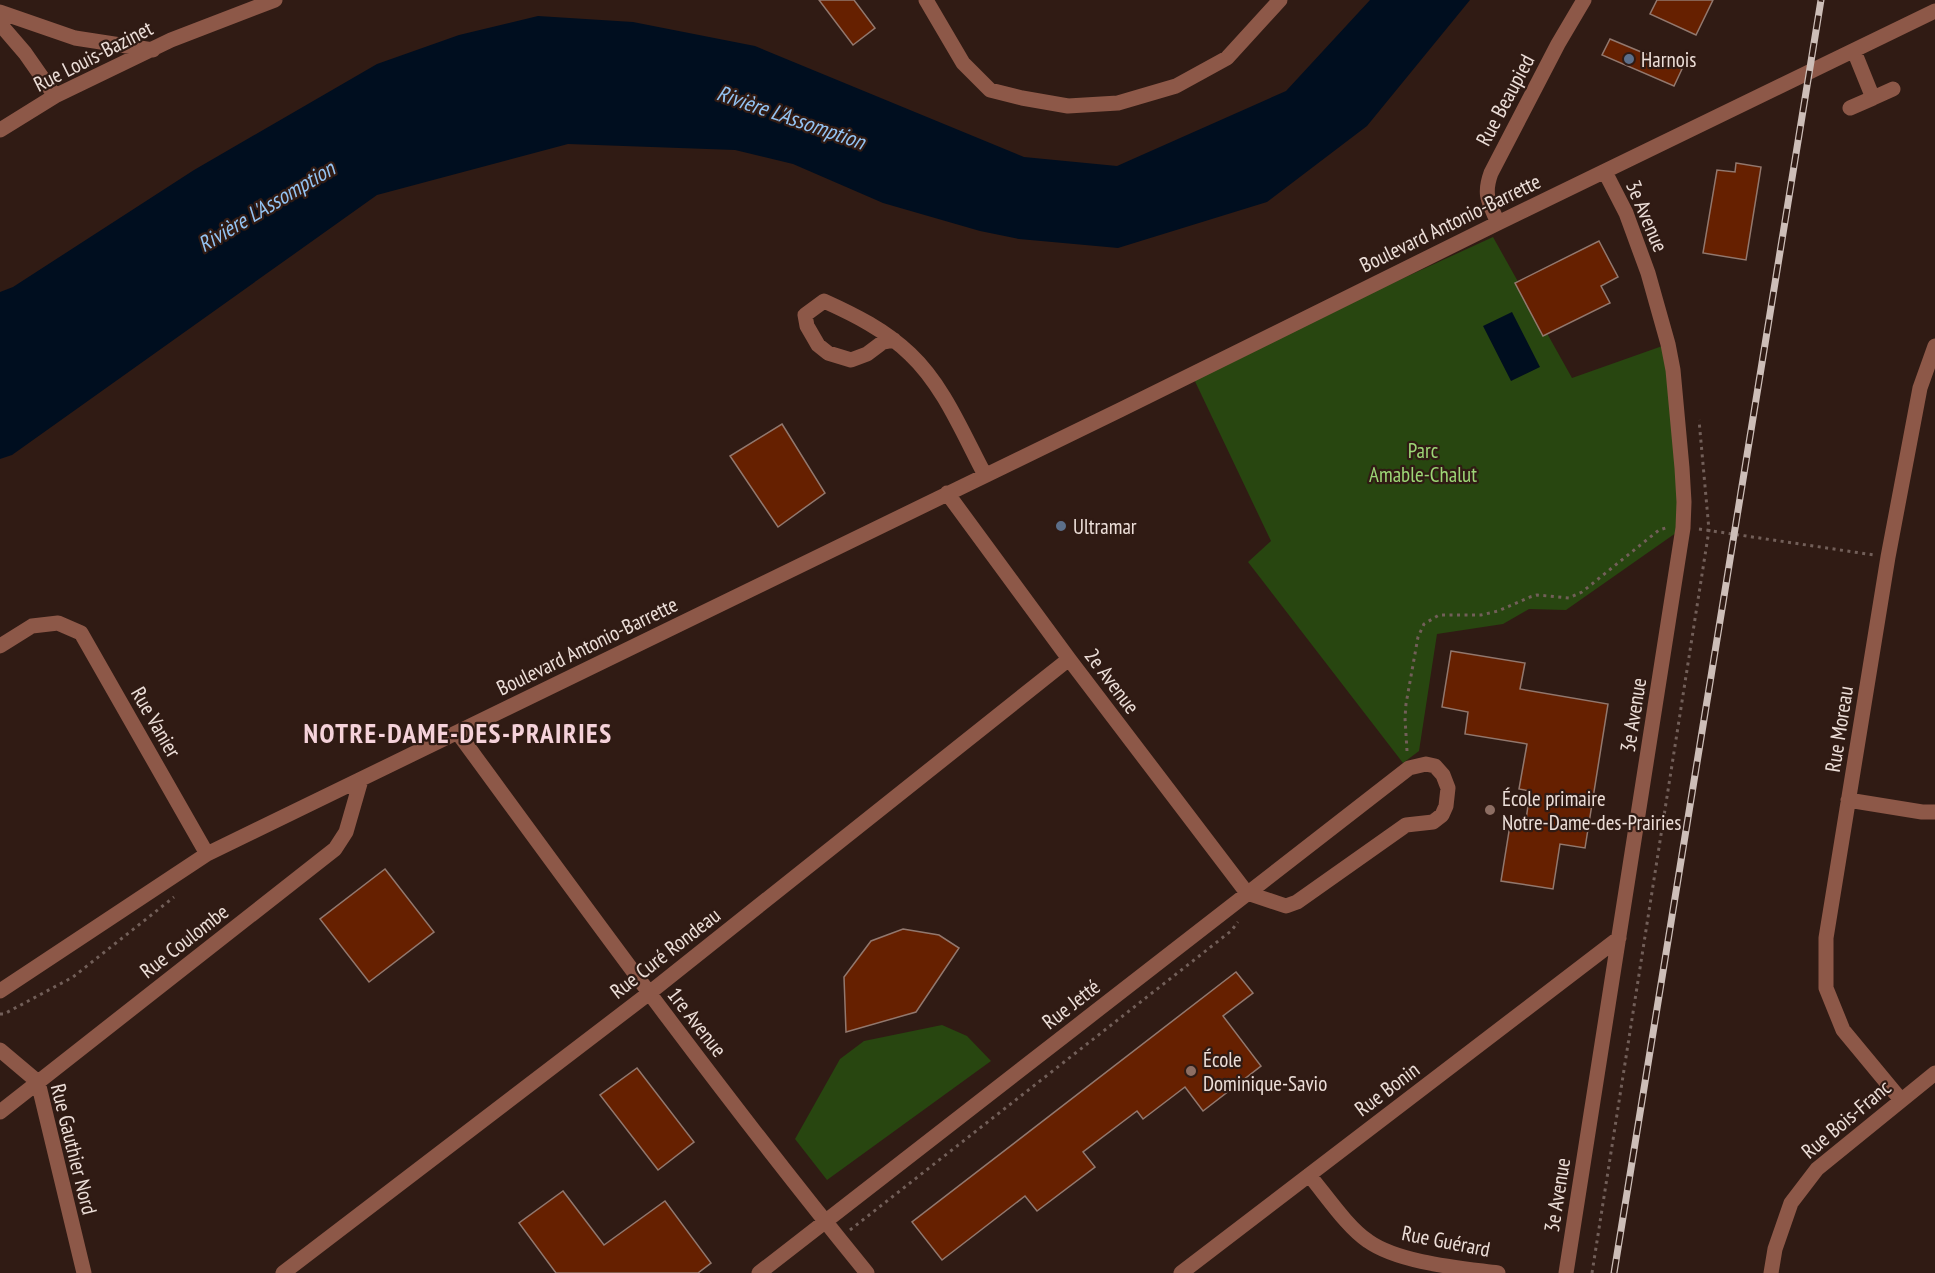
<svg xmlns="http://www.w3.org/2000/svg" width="1935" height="1273" font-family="'PT Sans Narrow',sans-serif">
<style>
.green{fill:#284610}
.water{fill:#000e1f}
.building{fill:#662000;stroke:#92786e;stroke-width:1.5}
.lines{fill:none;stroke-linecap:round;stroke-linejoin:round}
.path{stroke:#725f59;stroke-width:3;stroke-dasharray:3 4.5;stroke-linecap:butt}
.minor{stroke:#8d5848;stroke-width:15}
.rail-casing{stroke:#cdbeb8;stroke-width:7}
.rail{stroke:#301b14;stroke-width:4.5;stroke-dasharray:14;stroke-linecap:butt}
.service-dot{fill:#5c6f8a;stroke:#301b14;stroke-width:2}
.education-dot{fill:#8d6e63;stroke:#301b14;stroke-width:2}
.labels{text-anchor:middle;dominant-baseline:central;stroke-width:4.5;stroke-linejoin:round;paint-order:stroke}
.street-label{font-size:21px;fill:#ecded8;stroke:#301b14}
.poi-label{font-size:21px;fill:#ecded8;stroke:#301b14;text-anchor:start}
.park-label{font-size:21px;fill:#9dd676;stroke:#301b14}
.water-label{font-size:22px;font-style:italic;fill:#94c3f2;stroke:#301b14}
.district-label{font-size:27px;font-weight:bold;letter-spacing:1.5px;fill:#f5d2da;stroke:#301b14}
</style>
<rect width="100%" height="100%" fill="#301b14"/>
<path class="green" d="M 1493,237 L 1572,378 L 1668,344 L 1683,528 L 1566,610 L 1529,609 L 1503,624 L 1437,634 L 1419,751 L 1403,763 L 1248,562 L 1271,541 L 1192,375 Z
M 942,1025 L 967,1036 L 991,1061 L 827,1180 L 795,1139 L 840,1059 L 864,1041 Z"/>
<path class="water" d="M 1370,0 L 1470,0 L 1367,126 L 1267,202 L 1118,248 L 1019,239 L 980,231 L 883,203 L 793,164 L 735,150 L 568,144 L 377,195 L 12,455 L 0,459 L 0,292 L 13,287 L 194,170 L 377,64 L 459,35 L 538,16 L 633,22 L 755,46 L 1024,157 L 1117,166 L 1286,91 Z
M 1512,312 L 1540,367 L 1511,381 L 1483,326 Z"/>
<path class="building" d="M 819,0 L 854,0 L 875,28 L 853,45 Z
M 1657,0 L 1713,0 L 1696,35 L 1650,14 Z
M 1610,39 L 1682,69 L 1674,86 L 1602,55 Z
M 1736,163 L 1761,167 L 1746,260 L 1703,253 L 1717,170 L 1735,172 Z
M 1599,241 L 1618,277 L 1601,286 L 1610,303 L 1543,336 L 1515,283 Z
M 782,424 L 825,493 L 778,527 L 730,456 Z
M 1451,651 L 1525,663 L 1520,689 L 1608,704 L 1585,848 L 1560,844 L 1553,889 L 1501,881 L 1510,825 L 1525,827 L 1530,791 L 1519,789 L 1527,744 L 1465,734 L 1468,712 L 1442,707 Z
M 385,869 L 434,932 L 369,982 L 320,919 Z
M 903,929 L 939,935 L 959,948 L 916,1012 L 846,1032 L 844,977 L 871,941 Z
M 1236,972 L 1253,993 L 1223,1016 L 1261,1066 L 1203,1111 L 1185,1087 L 1143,1119 L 1137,1111 L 1083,1152 L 1095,1167 L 1037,1211 L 1025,1196 L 942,1260 L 912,1222 Z
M 637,1068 L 694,1142 L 658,1170 L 600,1095 Z
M 563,1191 L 604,1245 L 665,1201 L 711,1263 L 698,1273 L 556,1273 L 519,1223 Z"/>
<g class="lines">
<path class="path" d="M 1699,529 L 1874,555
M 1407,751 L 1405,718 L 1406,704 L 1418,637 L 1424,624 L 1439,615 L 1481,615 L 1498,611 L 1530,597 L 1537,595 L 1569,598 L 1582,592 L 1659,530 L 1669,527
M 0,1014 L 4,1014 L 73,977 L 174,897
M 850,1230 L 1231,931 L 1238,922
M 1592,1273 L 1709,530 L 1699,420"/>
<path class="minor" d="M 926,0 L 963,63 L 990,90 L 1022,98 L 1068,106 L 1118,103 L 1176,86 L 1227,58 L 1280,0
M 0,12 L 75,38 L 153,50
M 0,24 L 25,53 L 55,96
M 1854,51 L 1873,98 L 1893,89
M 1850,108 L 1873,98
M 0,130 L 55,96 L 171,40 L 275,0
M 1498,223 C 1489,202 1483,195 1491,173 L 1558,44 L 1584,0
M 894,340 L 883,342 L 867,354 L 851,360 L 828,353 L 818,345 L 807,326 L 805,315 L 824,301 C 855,315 885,330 910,354 C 944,386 963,434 985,475
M 0,646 L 32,626 L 58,623 L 81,633 L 207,854
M 458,733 C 591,915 724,1098 867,1273
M 1848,800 L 1922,812 L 1935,812
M 0,991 L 207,854 L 1120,410 L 1498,223 L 1935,11
M 0,1050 L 38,1082 L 84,1273
M 1901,1100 L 1843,1030 L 1826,988 L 1826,938 L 1888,557 L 1920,388 L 1935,346
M 0,1112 L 335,849 L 346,832 L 361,780
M 1309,1175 C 1326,1195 1347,1227 1368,1241 C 1399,1263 1461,1268 1498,1273
M 283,1273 L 648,994 L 1069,659
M 759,1273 C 976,1105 1192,936 1409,768 L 1426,764 L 1435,766 L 1443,775 L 1448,788 L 1446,806 L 1442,815 L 1433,822 L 1406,825 L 1297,902 L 1286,906 L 1247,893 L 1069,659 L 947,493
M 1181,1273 L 1619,938
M 1566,1273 L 1683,528 L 1684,502 L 1682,468 L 1673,370 L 1668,344 L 1648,273 L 1626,213 L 1605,172
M 1771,1273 L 1775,1249 L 1791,1203 L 1817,1169 L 1935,1073"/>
<defs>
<path id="rail" d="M 1614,1273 L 1821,0"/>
</defs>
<use href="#rail" class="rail-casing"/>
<use href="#rail" class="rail"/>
</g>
<g class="service-dot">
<circle cx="1629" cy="59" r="6"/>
<circle cx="1061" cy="526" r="6"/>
</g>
<g class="education-dot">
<circle cx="1490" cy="810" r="6"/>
<circle cx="1191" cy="1071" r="6"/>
</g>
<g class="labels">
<g class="street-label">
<text transform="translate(93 56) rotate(-27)">Rue Louis-Bazinet</text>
<text transform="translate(1505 100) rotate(-62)">Rue Beaupied</text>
<text transform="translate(1647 216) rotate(67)">3e Avenue</text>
<text transform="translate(1450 223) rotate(-26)">Boulevard Antonio-Barrette</text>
<text transform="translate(587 646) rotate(-26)">Boulevard Antonio-Barrette</text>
<text transform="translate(1112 681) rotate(53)">2e Avenue</text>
<text transform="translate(1633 715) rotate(-81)">3e Avenue</text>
<text transform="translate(156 722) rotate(60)">Rue Vanier</text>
<text transform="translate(1839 729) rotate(-81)">Rue Moreau</text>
<text transform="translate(184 941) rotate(-38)">Rue Coulombe</text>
<text transform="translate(665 953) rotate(-38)">Rue Curé Rondeau</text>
<text transform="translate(1071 1004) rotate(-38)">Rue Jetté</text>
<text transform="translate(697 1022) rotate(52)">1re Avenue</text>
<text transform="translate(1387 1089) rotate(-37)">Rue Bonin</text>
<text transform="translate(1846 1119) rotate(-40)">Rue Bois-Franc</text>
<text transform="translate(74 1149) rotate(76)">Rue Gauthier Nord</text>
<text transform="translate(1557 1195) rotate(-81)">3e Avenue</text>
<text transform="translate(1446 1241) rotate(11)">Rue Guérard</text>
</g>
<g class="poi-label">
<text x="1641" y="59">Harnois</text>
<text x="1073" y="526">Ultramar</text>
<text x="1502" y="798">École primaire<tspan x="1502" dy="24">Notre-Dame-des-Prairies</tspan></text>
<text x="1203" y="1059">École<tspan x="1203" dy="24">Dominique-Savio</tspan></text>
</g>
<g class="park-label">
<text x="1423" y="450">Parc<tspan x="1423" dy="24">Amable-Chalut</tspan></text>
</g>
<g class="water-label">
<text transform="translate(791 117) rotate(19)">Rivière L'Assomption</text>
<text transform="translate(266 206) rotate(-31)">Rivière L'Assomption</text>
</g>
<g class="district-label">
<text x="458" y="733">NOTRE-DAME-DES-PRAIRIES</text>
</g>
</g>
</svg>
